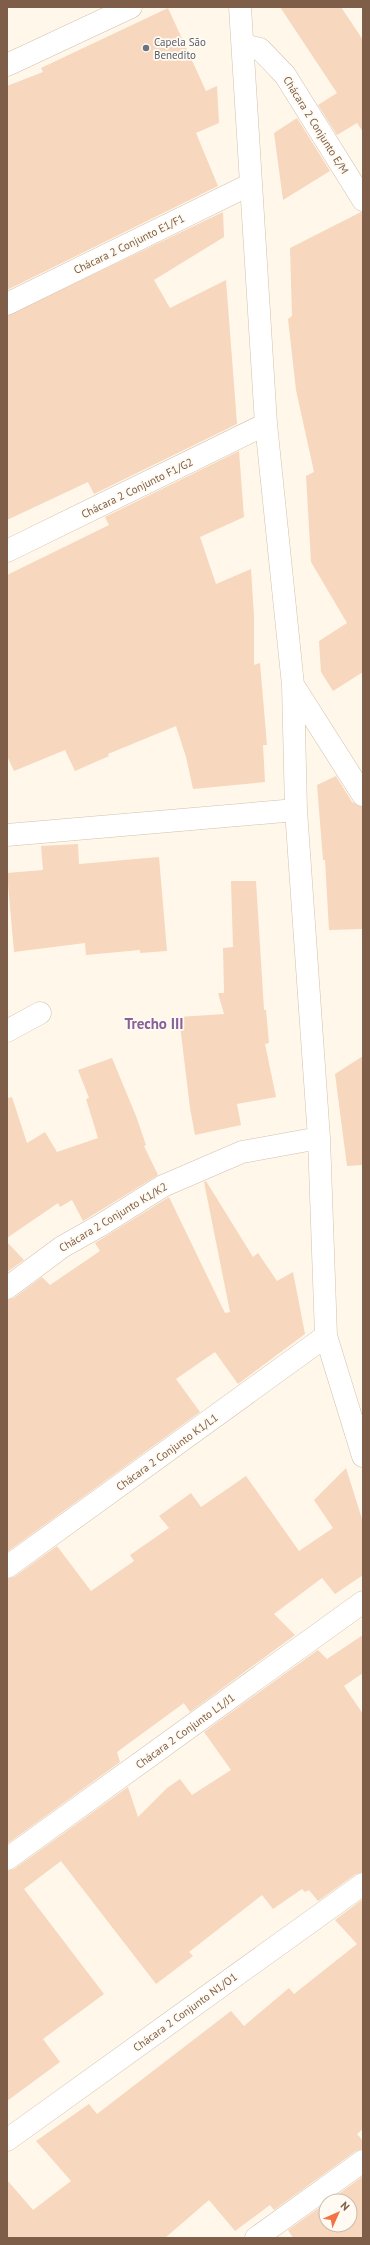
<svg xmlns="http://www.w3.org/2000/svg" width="370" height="2245" font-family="'PT Sans',sans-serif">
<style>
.building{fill:#f7d7be}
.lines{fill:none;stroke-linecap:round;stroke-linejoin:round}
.street-casing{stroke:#d3c0ad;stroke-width:23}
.street{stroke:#fff;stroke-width:22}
.worship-dot{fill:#6b7280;stroke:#fffbf3;stroke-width:1.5}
.labels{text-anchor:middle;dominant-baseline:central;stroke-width:3.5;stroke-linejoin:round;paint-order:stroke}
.worship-label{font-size:11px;fill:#5b616d;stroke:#fffbf3;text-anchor:start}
.street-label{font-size:11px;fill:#7e5e49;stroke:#fffbf3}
.district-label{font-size:15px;font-weight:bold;fill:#896199;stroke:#fffbf3}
</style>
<rect width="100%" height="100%" fill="#fff7ea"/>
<path class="building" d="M 280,7 L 341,7 L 363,40 L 363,132 L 357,123 L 337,135 L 318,105 L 337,93 Z
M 168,8 L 206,91 L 217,86 L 219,123 L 196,133 L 218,186 L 7,290 L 7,86 L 43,72 L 41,68 Z
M 297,118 L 330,171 L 283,200 L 274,133 Z
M 223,212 L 224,237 L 154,280 L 170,308 L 226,280 L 237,424 L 94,494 L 88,482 L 7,520 L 7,316 Z
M 361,212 L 363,212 L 363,672 L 333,691 L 321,672 L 319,641 L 347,623 L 311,562 L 306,476 L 314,472 L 296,390 L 288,319 L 292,316 L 290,248 Z
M 239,451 L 244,517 L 200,537 L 216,584 L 251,569 L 254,616 L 254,665 L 260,663 L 267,745 L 263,745 L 265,782 L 193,789 L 186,757 L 176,726 L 108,754 L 109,756 L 75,771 L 65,750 L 14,771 L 7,756 L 7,575 L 109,525 L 105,517 Z
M 336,776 L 352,802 L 363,807 L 363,929 L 329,930 L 325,860 L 323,860 L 317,785 Z
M 78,844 L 79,864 L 159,857 L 167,951 L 140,953 L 140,950 L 86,955 L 85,943 L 14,952 L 7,873 L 43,870 L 41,846 Z
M 231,881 L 256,881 L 264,1010 L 266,1010 L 269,1043 L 265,1044 L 276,1097 L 237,1104 L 241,1125 L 195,1135 L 190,1108 L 179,1017 L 224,1014 L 218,993 L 224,993 L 223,948 L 233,947 Z
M 363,1056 L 363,1165 L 347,1166 L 335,1074 Z
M 112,1058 L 136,1116 L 146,1145 L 144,1146 L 158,1175 L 83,1221 L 72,1200 L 60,1207 L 58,1203 L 7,1238 L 7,1098 L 12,1097 L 27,1143 L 45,1132 L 57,1152 L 98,1138 L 86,1099 L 89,1098 L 78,1070 Z
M 206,1181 L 253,1257 L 258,1253 L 277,1281 L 293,1272 L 305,1334 L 238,1384 L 215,1352 L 176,1379 L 200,1412 L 7,1552 L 7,1300 L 14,1298 L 42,1277 L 50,1285 L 100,1251 L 95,1243 L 169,1197 L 225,1313 L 230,1312 L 204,1182 Z
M 7,1242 L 24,1260 L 7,1272 Z
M 346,1468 L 363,1522 L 363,1575 L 335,1594 L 322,1578 L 274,1614 L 295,1635 L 190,1712 L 184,1703 L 117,1752 L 120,1762 L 7,1844 L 7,1579 L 14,1577 L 57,1546 L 91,1591 L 134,1561 L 130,1555 L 169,1528 L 159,1516 L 191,1493 L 201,1507 L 246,1476 L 299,1551 L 333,1528 L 314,1500 Z
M 363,1635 L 363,1673 L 344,1686 L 363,1714 L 363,1872 L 356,1874 L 318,1901 L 309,1890 L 305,1892 L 302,1889 L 273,1909 L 262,1895 L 189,1952 L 193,1956 L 156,1984 L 61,1861 L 24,1889 L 104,1994 L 43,2039 L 60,2062 L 7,2101 L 7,1871 L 14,1869 L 128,1787 L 138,1817 L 167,1788 L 180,1779 L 192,1795 L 231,1770 L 204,1732 L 318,1650 L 327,1659 Z
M 363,1899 L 363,2129 L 357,2134 L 363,2141 L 363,2149 L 356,2151 L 274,2210 L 270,2205 L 235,2231 L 209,2200 L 165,2238 L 7,2238 L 7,2180 L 33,2210 L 71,2181 L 36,2141 L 89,2104 L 97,2114 L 231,2011 L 244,2026 L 289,1988 L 294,1994 L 357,1944 L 335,1920 Z
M 363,2176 L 363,2238 L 293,2238 L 288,2230 L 326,2203 L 326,2225 L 350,2225 L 350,2201 L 329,2201 Z"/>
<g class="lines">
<defs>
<path id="street" d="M 240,7 L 266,424 L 293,685 L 296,810 L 319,1138 L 326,1336 L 363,1456
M 243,45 L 260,49 L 285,75 L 363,200
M 7,65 L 131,7
M 7,304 L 251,184
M 7,551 L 266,424
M 293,685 L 363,795
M 7,835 L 296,810
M 7,1031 L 40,1013
M 7,1288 L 62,1247 L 101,1225 L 163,1186 L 242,1152 L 319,1138
M 7,1567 L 326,1336
M 7,1859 L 363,1602
M 7,2140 L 363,1884
M 256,2238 L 363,2161"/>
</defs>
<use href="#street" class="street-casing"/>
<use href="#street" class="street"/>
</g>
<circle class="worship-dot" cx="146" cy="48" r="4"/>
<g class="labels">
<g class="worship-label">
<text x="154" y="42">Capela São<tspan x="154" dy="13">Benedito</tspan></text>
</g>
<g class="street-label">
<text transform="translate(316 125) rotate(58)">Chácara 2 Conjunto E/M</text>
<text transform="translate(129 244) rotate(-26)">Chácara 2 Conjunto E1/F1</text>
<text transform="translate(137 488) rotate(-26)">Chácara 2 Conjunto F1/G2</text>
<text transform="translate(113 1217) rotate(-31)">Chácara 2 Conjunto K1/K2</text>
<text transform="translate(167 1452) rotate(-36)">Chácara 2 Conjunto K1/L1</text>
<text transform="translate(185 1731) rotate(-36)">Chácara 2 Conjunto L1/J1</text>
<text transform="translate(185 2012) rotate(-36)">Chácara 2 Conjunto N1/O1</text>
</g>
<g class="district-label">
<text x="154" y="1023">Trecho III</text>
</g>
</g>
<rect width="370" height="2245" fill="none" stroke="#7e5e49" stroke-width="16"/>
<g transform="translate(338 2213) rotate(45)"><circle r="19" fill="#fffbf3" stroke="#cbbcaf"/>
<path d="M0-3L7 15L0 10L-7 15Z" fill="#f47243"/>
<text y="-6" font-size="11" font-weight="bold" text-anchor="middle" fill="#7e5e49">N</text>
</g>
</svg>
